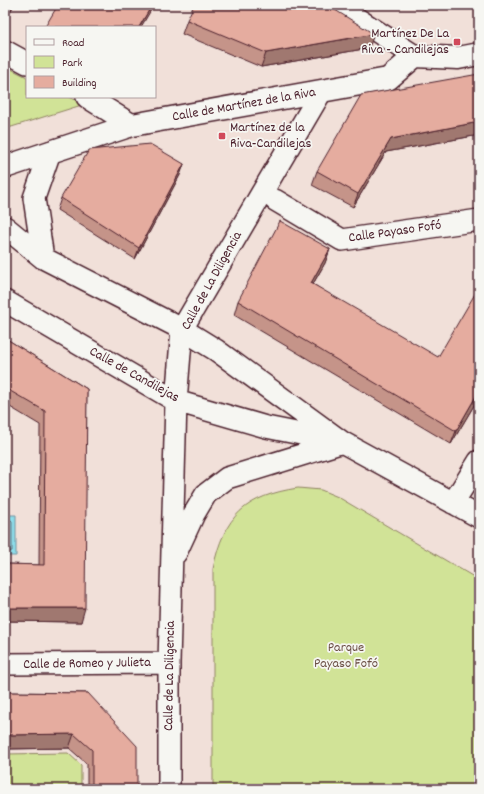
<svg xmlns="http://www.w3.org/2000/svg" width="484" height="794" font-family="Dekko,sans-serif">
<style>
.green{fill:#d1e397;stroke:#8e8161}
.water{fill:#8dddea;stroke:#72919e}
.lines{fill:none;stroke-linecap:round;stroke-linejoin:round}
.shore{stroke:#656b77;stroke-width:1}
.street-casing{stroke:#4a1f2b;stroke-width:24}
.secondary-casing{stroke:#4a1f2b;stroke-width:25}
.street{stroke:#f6f6f2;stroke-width:21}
.secondary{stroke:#f6f6f2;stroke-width:22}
.wall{fill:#c59489;stroke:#4a1f2b}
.shaded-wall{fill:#a0786f;stroke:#4a1f2b}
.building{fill:#e5ac9f;stroke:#4a1f2b}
.poi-dot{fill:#d1495b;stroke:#f6f6f2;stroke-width:1.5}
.labels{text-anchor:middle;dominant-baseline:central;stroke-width:3.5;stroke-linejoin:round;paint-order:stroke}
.poi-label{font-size:14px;fill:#4a1f2b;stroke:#f6f6f2;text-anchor:end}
.street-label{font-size:14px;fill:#4a1f2b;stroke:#f6f6f2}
.park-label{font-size:14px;fill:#6c5046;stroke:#f6f6f2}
</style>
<rect width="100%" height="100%" fill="#f1e0d9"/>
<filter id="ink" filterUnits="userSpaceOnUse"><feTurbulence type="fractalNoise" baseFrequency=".025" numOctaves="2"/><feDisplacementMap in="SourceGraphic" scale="8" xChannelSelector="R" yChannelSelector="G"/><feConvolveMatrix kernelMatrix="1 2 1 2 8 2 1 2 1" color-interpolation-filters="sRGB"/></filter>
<g filter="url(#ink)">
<path class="green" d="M 5,66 L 27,77 L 27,97 L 69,97 L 85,104 L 5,129 Z
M 298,488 L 321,490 L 338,497 L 479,580 L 479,789 L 213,789 L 213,569 C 224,515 246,496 298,488 Z
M 68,753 L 81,765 L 81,789 L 5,789 L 5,754 Z"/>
<path class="water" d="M 5,515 L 16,515 L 16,556 L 5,556 Z"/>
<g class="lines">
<path class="shore" d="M 5,519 L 11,520 L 12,521 L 12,551 L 5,552"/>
<defs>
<path id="street" d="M 336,5 L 415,56
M 5,51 L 27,63
M 87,97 L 132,125
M 275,200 L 342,240 L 479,220
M 5,227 L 43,258 L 182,329 L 216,350 L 342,442 L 479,517
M 43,258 L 34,198 L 50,152
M 5,301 L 176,401 L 266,427 L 336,441
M 453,503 L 479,461
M 176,553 L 194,514 L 206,494 L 227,478 L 340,443
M 5,664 L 169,663
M 169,789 L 169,663 L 176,401 L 182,329 L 321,92"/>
<path id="secondary" d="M 5,167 L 132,125 L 388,79 L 415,56 L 458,58 L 479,54"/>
</defs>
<use href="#street" class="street-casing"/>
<use href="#secondary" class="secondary-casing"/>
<use href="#street" class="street"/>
<use href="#secondary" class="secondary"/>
</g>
<path class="wall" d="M 5,5 L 14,5 L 5,20 Z
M 187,20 L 369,48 L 261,67 L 182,34 Z
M 479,74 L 479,135 L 386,152 L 353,207 L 312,185 L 317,171 Z
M 184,164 L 180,175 L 135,259 L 57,210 L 61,198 Z
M 330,249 L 325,263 L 313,284 L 479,397 L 451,444 L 234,315 L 238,301 Z
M 5,338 L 87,389 L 81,622 L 5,621 L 5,564 L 39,565 L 40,425 L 5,404 Z
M 5,692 L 88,693 L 137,789 L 87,789 L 87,764 L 69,748 L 5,749 Z"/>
<path class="shaded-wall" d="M 11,5 L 14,5 L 5,20 L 8,10 Z
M 152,5 L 154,5 L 141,27 L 139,27 Z
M 374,34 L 369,48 L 261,67 L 266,53 Z
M 479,122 L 479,135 L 386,152 L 353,207 L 358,194 L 391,139 Z
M 184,164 L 180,175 L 135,259 L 139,248 Z
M 330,249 L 325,263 L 306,296 L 311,283 Z
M 479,391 L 479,397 L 451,444 L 456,431 Z
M 5,608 L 85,608 L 81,622 L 5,621 Z
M 74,734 L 69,748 L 5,749 L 5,735 Z"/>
<path class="building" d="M 5,5 L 11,5 L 8,10 L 5,8 Z
M 58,5 L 152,5 L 139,27 L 45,27 Z
M 194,5 L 327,5 L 374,34 L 266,53 L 187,20 Z
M 479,74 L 479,122 L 391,139 L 358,194 L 317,171 L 361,95 Z
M 150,144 L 184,164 L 139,248 L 61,198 L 89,150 Z
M 280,221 L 330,249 L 311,283 L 438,357 L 479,287 L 479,391 L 456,431 L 238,301 Z
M 5,338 L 87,389 L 85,608 L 5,608 L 5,564 L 44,565 L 45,411 L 5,388 Z
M 5,692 L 88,693 L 137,746 L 137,789 L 92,789 L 92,750 L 74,734 L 5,735 Z"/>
</g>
<g class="poi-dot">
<rect x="453" y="38" width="8" height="8" rx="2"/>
<rect x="218" y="132" width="8" height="8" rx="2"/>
</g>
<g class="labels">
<g class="poi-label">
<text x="449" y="34">Martínez De La<tspan x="449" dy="16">Riva - Candilejas</tspan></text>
<text x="230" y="128" text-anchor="start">Martínez de la<tspan x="230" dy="16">Riva-Candilejas</tspan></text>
</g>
<g class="street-label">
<text transform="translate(244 105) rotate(-10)">Calle de Martínez de la Riva</text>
<text transform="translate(395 232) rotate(-8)">Calle Payaso Fofó</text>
<text transform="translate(212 281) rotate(-61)">Calle de La Diligencia</text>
<text transform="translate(134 375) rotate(29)">Calle de Candilejas</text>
<text transform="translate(87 664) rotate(-1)">Calle de Romeo y Julieta</text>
<text transform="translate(170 676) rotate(-89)">Calle de La Diligencia</text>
</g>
<g class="park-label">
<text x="346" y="648">Parque<tspan x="346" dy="16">Payaso Fofó</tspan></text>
</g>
</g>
<rect width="484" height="794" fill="none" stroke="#f6f6f2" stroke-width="20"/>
<rect x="10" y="10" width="464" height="774" fill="none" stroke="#4a1f2b" stroke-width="1.5" filter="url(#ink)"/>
<rect x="26" y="26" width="130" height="72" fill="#f6f6f2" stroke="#b1a0a2"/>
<rect x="34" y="39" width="20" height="6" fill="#f6f6f2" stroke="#b1a0a2"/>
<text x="62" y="46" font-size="12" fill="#4a1f2b">Road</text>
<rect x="34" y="56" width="20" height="12" fill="#d1e397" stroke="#b1a0a2"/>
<text x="62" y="66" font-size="12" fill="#4a1f2b">Park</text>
<rect x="34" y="76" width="20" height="12" fill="#e5ac9f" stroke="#b1a0a2"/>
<text x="62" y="86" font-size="12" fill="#4a1f2b">Building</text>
</svg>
